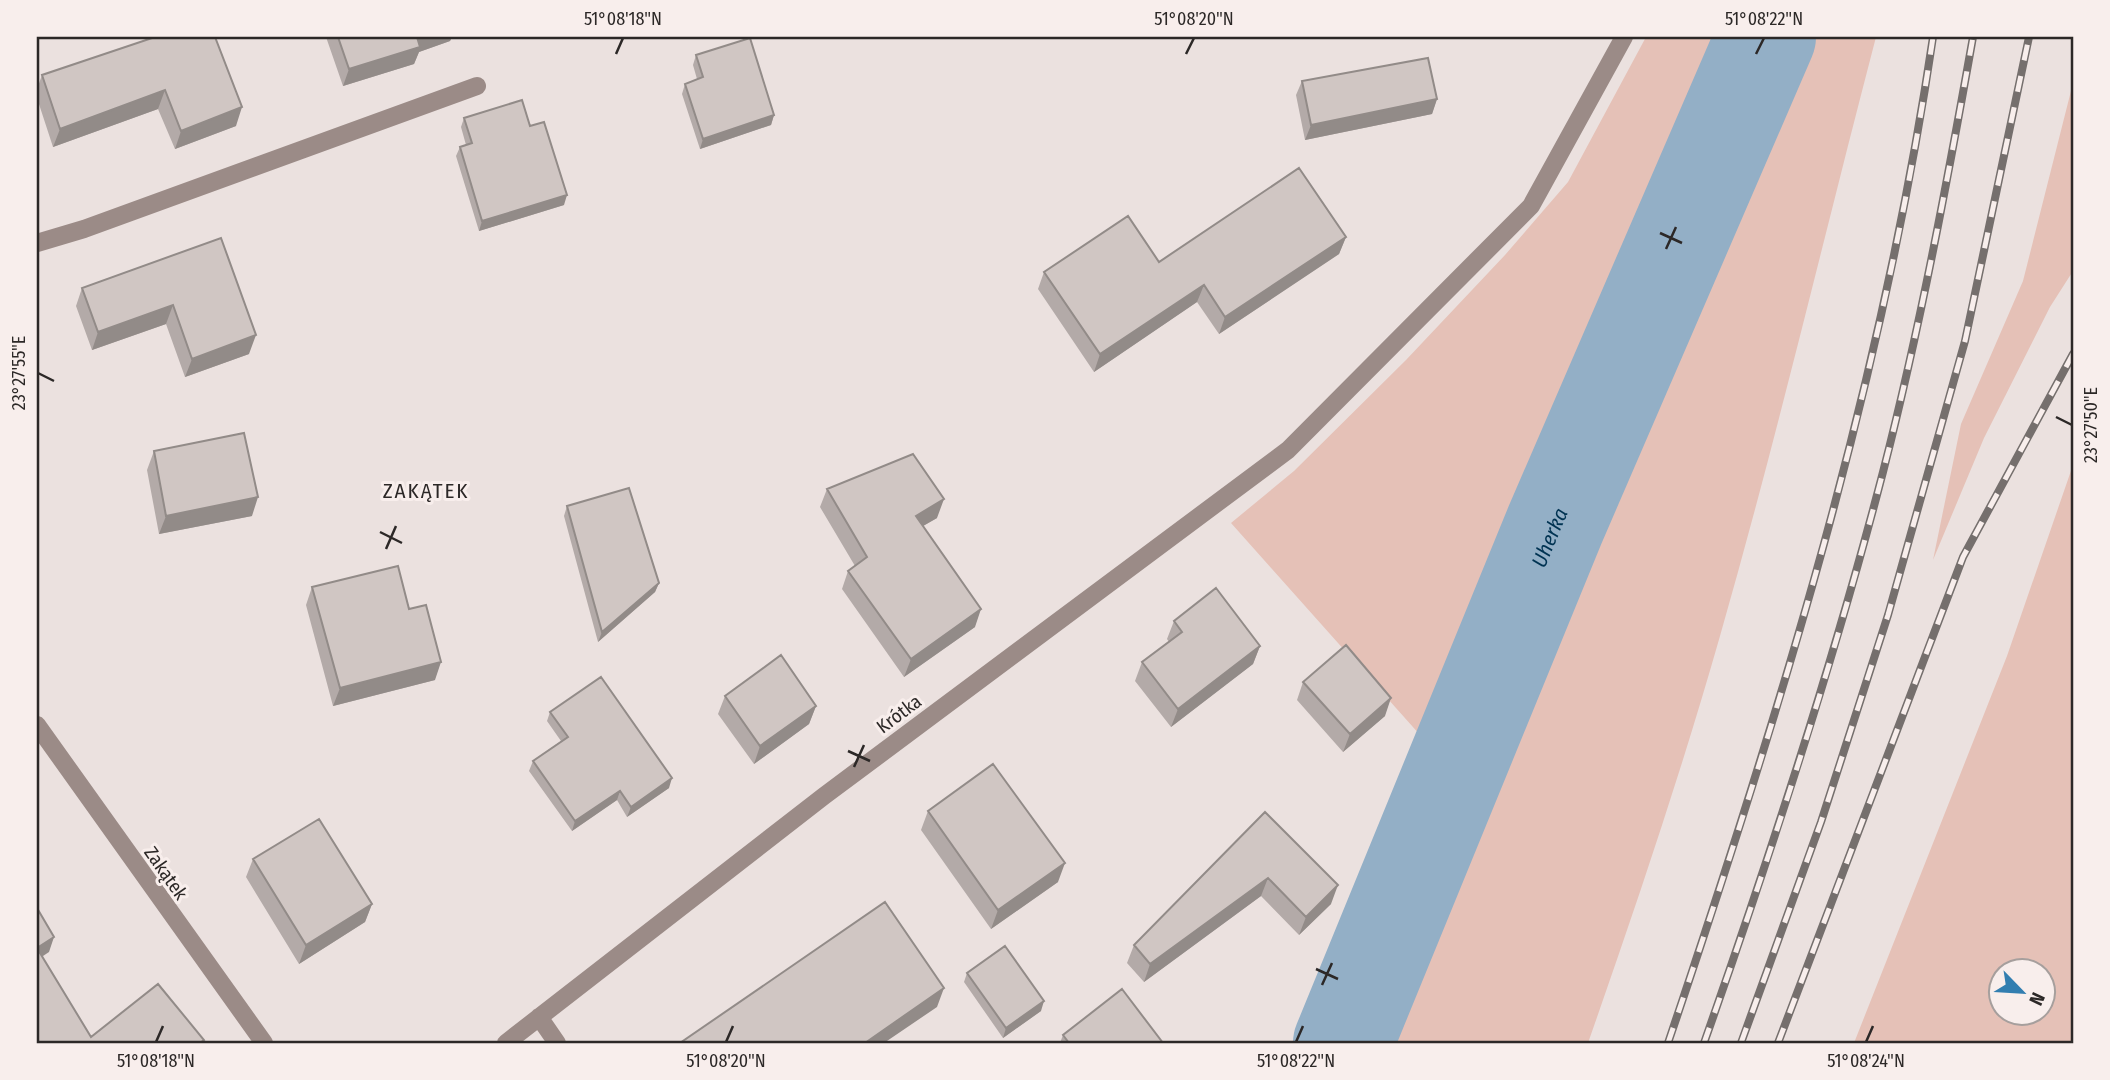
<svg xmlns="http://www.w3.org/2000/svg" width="2110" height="1080" font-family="'Fira Sans Condensed',sans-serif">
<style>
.green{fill:#e5c1b7;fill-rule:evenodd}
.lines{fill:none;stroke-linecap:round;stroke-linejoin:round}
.river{stroke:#93afc6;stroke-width:100}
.minor{stroke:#9b8b87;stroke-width:18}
.rail-casing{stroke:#756f6d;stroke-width:8}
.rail{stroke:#f8eeec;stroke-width:5;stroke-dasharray:16;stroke-linecap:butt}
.wall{fill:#b3aaa8}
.shaded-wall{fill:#928b88}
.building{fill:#d0c6c3;stroke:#928b88;stroke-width:2}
.ticks{fill:none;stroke:#2c2827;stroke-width:2.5}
.labels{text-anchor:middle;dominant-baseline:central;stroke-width:6;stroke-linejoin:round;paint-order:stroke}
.street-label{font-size:19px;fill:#2c2827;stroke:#f8eeec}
.neighbourhood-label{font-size:21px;letter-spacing:2px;fill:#2c2827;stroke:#f8eeec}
.water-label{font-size:21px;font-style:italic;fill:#003352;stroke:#f8eeec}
.neatline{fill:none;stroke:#2c2827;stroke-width:2.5}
.ticks-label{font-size:18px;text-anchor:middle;fill:#2c2827}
</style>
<rect width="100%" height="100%" fill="#ebe1df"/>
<path class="green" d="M 1646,37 L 1876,37 C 1824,236 1777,437 1720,636 C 1681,773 1635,909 1588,1043 L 1291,1043 L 1320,1005 L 1429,745 L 1231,523 L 1294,471 L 1406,360 L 1505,255 L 1568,182 Z
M 2073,83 L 2073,271 L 2050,307 L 1984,438 L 1933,560 L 1961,424 L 2023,281 Z
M 2073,465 L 2073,1043 L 1854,1043 L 2007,656 ZM 2002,972 L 2044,972 L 2044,1014 L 2002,1014 Z"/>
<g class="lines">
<path class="river" id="s1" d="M 1343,1043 L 1555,525 L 1766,37"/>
<path class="minor" d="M 37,243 L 84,229 L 477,86
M 37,725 L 264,1043
M 539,1017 L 557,1043
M 506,1043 L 824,796 L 1288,450 L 1531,206 L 1624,37"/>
<defs>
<path id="rail" d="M 1668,1043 C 1780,713 1882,383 1933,37
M 1704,1043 C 1770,856 1833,665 1883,472 C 1920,328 1947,183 1973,37
M 1741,1043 L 1821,822 L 1888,615 L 1965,341 L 2029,37
M 1778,1043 L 1963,557 L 2073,354"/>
</defs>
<use href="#rail" class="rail-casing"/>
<use href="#rail" class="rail"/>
</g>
<path class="wall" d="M 155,37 L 236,126 L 175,149 L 158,109 L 53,147 L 37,98 L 37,89 L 42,75 Z
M 326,37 L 452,37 L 450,41 L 419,52 L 414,64 L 343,86 Z
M 696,55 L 774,115 L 771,125 L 700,149 L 682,94 L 685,84 L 697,79 L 693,65 Z
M 1302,81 L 1437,99 L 1432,114 L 1305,140 L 1296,95 Z
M 464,118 L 530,126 L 564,205 L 479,231 L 456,156 L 460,147 L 466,145 L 461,127 Z
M 1346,237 L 1339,254 L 1219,334 L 1197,302 L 1094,372 L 1038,289 L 1044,272 L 1159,262 Z
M 221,238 L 249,354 L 185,377 L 166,324 L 92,350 L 76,306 L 82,288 Z
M 154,451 L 252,516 L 159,534 L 147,470 Z
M 827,489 L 937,518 L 923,526 L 975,627 L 904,677 L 842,589 L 848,571 L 855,566 L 820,507 Z
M 567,506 L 659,583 L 655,592 L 598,642 L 564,516 Z
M 312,587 L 409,609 L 435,680 L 333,706 L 306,605 Z
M 1174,621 L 1260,646 L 1253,664 L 1171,727 L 1135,681 L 1142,662 L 1169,642 L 1167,639 Z
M 1303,682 L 1385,716 L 1343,752 L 1297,700 Z
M 725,696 L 816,706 L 809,724 L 754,764 L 718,714 Z
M 550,712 L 669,788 L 627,817 L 617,800 L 572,831 L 529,771 L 533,761 L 561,741 L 547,721 Z
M 928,811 L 1058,882 L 991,929 L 921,830 Z
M 1265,812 L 1331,904 L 1299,935 L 1261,896 L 1144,982 L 1127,963 L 1134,945 Z
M 253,859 L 372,904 L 365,922 L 299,964 L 246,877 Z
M 967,973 L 1041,1011 L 1003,1038 L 964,982 Z
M 1063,1035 L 1163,1043 L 1060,1043 Z"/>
<path class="shaded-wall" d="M 419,37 L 452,37 L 450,41 L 419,52 L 414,64 L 343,86 L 349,69 Z
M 165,90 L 158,109 L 53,147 L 60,129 Z
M 1437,99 L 1432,114 L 1305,140 L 1311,125 Z
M 242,107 L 236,126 L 175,149 L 181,131 Z
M 774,115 L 771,125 L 700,149 L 703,139 Z
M 567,195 L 564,205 L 479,231 L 482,221 Z
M 1346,237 L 1339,254 L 1219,334 L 1225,317 Z
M 1204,285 L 1197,302 L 1094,372 L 1100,354 Z
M 173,305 L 166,324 L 92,350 L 98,332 Z
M 256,335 L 249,354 L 185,377 L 192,359 Z
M 258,497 L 252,516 L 159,534 L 166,516 Z
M 944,499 L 937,518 L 909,534 L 916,516 Z
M 659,583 L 655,592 L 598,642 L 602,632 Z
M 981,609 L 975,627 L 904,677 L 911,659 Z
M 1260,646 L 1253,664 L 1171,727 L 1178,709 Z
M 441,662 L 435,680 L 333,706 L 340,688 Z
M 1391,698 L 1385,716 L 1343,752 L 1350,734 Z
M 816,706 L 809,724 L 754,764 L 760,746 Z
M 672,778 L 669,788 L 627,817 L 631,807 Z
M 620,791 L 617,800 L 572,831 L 575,821 Z
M 1065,863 L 1058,882 L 991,929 L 998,910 Z
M 1268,878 L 1261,896 L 1144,982 L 1150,964 Z
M 1338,885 L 1331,904 L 1299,935 L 1306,917 Z
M 372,904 L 365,922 L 299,964 L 306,945 Z
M 54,937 L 49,952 L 37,960 L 37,948 Z
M 944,988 L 937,1007 L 884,1043 L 865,1043 Z
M 1044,1001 L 1041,1011 L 1003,1038 L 1006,1028 Z"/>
<path class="building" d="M 155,37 L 215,37 L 242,107 L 181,131 L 165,90 L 60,129 L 42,75 Z
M 338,37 L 419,37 L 417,37 L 420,47 L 349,69 Z
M 750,38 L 774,115 L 703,139 L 685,84 L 703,77 L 696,55 Z
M 1428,58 L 1437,99 L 1311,125 L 1302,81 Z
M 522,100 L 530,126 L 544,122 L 567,195 L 482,221 L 460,147 L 472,143 L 464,118 Z
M 1299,168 L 1346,237 L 1225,317 L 1204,285 L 1100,354 L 1044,272 L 1128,216 L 1159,262 Z
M 221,238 L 256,335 L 192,359 L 173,305 L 98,332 L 82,288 Z
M 244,433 L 258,497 L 166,516 L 154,451 Z
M 913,454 L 944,499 L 916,516 L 981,609 L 911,659 L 848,571 L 867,557 L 827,489 Z
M 629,488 L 659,583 L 602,632 L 567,506 Z
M 398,566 L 409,609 L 426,605 L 441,662 L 340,688 L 312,587 Z
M 1216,588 L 1260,646 L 1178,709 L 1142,662 L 1182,632 L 1174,621 Z
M 1346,645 L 1391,698 L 1350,734 L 1303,682 Z
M 781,655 L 816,706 L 760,746 L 725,696 Z
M 601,677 L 672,778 L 631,807 L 620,791 L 575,821 L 533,761 L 568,737 L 550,712 Z
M 993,764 L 1065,863 L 998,910 L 928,811 Z
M 1265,812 L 1338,885 L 1306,917 L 1268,878 L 1150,964 L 1134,945 Z
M 319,819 L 372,904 L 306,945 L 253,859 Z
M 885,902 L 944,988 L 865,1043 L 680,1043 Z
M 37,908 L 54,937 L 37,948 L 91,1037 L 158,984 L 204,1040 L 200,1043 L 37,1043 Z
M 1005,946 L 1044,1001 L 1006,1028 L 967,973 Z
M 1122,989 L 1163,1043 L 1069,1043 L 1063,1035 Z"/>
<path class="ticks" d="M 616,54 L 623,38M 1186,54 L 1194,38M 1756,54 L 1764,38M 1660,233 L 1682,243M 1666,249 L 1676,227M 38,373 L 54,381M 2056,417 L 2072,425M 380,532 L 402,543M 386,549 L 396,526M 848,751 L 870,761M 854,767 L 864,745M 1316,969 L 1338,979M 1322,985 L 1332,963M 156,1042 L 163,1026M 726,1042 L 733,1026M 1296,1042 L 1303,1026M 1866,1042 L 1873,1026"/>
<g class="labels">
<g class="street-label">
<text transform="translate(899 714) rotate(-37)">Krótka</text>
<text transform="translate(166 873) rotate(55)">Zakątek</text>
</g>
<g class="neighbourhood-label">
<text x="426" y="491">ZAKĄTEK</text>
</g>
<g class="water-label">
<text stroke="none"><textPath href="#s1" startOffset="546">Uherka</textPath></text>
</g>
</g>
<rect width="2110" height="1080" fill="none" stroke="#f8eeec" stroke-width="77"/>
<g transform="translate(2022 992) rotate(115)"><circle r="33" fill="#f8eeec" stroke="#a69f9d" stroke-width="2"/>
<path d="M0-5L12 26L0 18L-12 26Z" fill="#327eb0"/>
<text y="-10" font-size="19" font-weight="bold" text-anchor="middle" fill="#2c2827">N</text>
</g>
<rect x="38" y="38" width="2034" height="1004" class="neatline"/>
<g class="ticks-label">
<text x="623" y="25">51°08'18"N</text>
<text x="1194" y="25">51°08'20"N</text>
<text x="1764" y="25">51°08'22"N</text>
<text transform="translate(19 373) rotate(-90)" y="6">23°27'55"E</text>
<text transform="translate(2091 425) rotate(-90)" y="6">23°27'50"E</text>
<text x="156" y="1067">51°08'18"N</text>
<text x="726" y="1067">51°08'20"N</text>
<text x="1296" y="1067">51°08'22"N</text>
<text x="1866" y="1067">51°08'24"N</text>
</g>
</svg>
